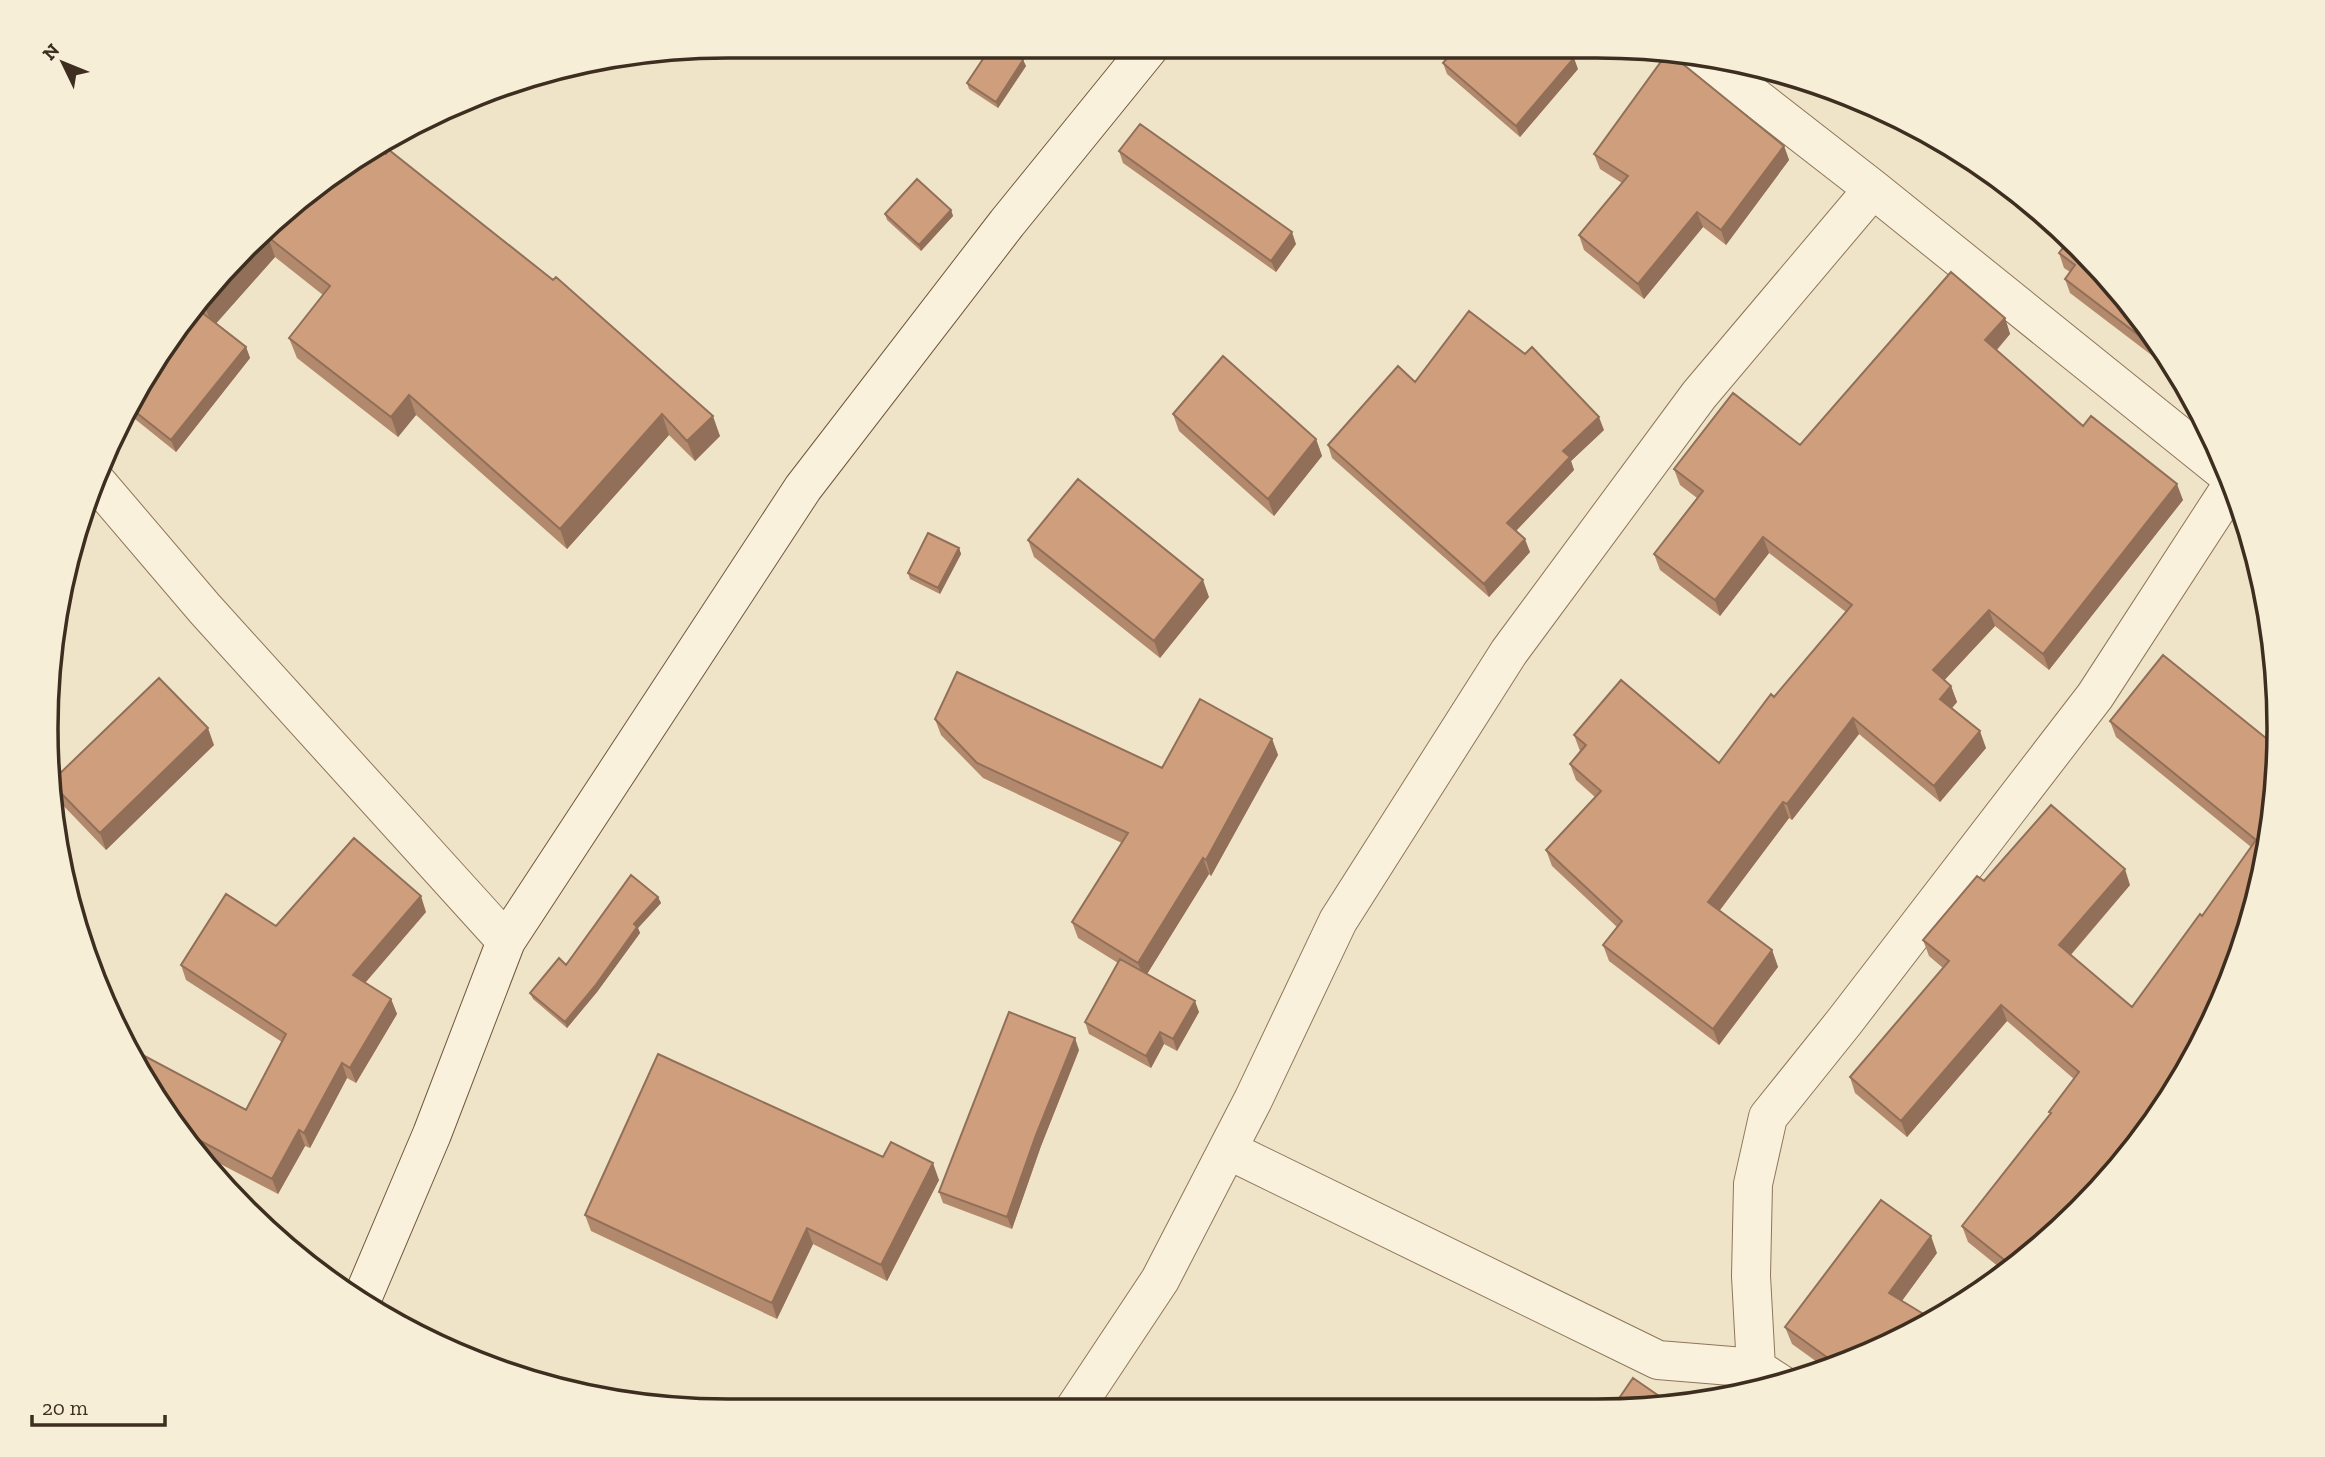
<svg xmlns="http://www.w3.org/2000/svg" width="2325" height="1457" font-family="'Zilla Slab',serif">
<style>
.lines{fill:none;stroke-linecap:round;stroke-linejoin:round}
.street-casing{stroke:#8d765c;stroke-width:40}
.secondary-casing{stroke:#6f573f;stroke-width:40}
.street{stroke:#faf1dc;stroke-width:38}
.secondary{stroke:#faf1dc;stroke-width:38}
.wall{fill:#b2896c}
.shaded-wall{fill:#916f58}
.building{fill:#cf9f7d;stroke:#916f58;stroke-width:2}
.rim{fill:none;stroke:#3d2e20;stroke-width:3.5}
</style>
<rect width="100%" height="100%" fill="#f0e4c8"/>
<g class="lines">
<defs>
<path id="street" d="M 1702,56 L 1873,189 L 2228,475
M 95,480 L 205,609 L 506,941
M 1228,1150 L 1658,1360 L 1756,1368 L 1782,1385
M 1756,1368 L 1751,1276 L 1753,1184 L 1768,1117 L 1845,1021 L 2095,696 L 2232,485
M 1075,1408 L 1160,1280 L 1253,1100 L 1338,921 L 1509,652 L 1699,395 L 1873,189"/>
<path id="secondary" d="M 362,1299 L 432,1134 L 506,941 L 803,488 L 1007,223 L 1149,48"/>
</defs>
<use href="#street" class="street-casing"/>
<use href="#secondary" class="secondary-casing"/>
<use href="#street" class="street"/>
<use href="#secondary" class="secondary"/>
</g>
<path class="wall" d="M 1023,60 L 1026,66 L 998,108 L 969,89 L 967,83 Z
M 1443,63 L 1578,69 L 1520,137 L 1447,74 Z
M 1784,146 L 1789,160 L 1726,245 L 1703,227 L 1644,299 L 1584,250 L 1579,235 L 1622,183 L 1600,169 L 1594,154 Z
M 1119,151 L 1296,244 L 1276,272 L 1123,163 Z
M 349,161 L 720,436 L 695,461 L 669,435 L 567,549 L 416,415 L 398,437 L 297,358 L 289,338 L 323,295 L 275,257 L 216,323 L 246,347 L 250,358 L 176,452 L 130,415 L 127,408 L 135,391 L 197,314 L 191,308 Z
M 951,210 L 953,216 L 921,251 L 887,220 L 885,214 Z
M 2059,253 L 2110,278 L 2160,349 L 2154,357 L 2070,293 L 2065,279 L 2070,272 L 2064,268 Z
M 2005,318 L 2010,334 L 1997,350 L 2083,426 L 2183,500 L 2049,670 L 1995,626 L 1944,680 L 1951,686 L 1957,702 L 1952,708 L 1986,748 L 1940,802 L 1859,734 L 1792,820 L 1789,818 L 1719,911 L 1772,950 L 1778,967 L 1719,1045 L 1609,961 L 1603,945 L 1617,927 L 1552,866 L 1546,850 L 1595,797 L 1576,780 L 1570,764 L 1580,751 L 1574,735 L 1719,763 L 1846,612 L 1769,553 L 1720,616 L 1660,570 L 1654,554 L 1697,498 L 1680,485 L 1674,469 L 1800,445 Z
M 1415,382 L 1604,430 L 1571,461 L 1574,470 L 1516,531 L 1530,552 L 1489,597 L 1332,458 L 1328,445 Z
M 1173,414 L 1316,439 L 1322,456 L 1274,516 L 1179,431 Z
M 1028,540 L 1209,597 L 1160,658 L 1034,557 Z
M 959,548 L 961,554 L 940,594 L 910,579 L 908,573 Z
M 935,719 L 1162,768 L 1272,739 L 1278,755 L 1211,876 L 1209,874 L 1147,974 L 1199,1012 L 1177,1051 L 1164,1044 L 1151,1068 L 1089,1034 L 1085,1022 L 1118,963 L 1078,938 L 1072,922 L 1122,843 L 983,778 L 941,735 Z
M 2110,721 L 2277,747 L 2256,906 L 2047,1242 L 2005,1272 L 1968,1242 L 1962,1226 L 2050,1115 L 2049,1112 L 2074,1079 L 2007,1021 L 1907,1137 L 1855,1093 L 1850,1077 L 1943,968 L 1929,956 L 1923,940 L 1984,881 L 2130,885 L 2071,955 L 2132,1007 L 2202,916 L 2251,847 L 2116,737 Z
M 214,745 L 106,850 L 57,799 L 54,791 L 52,781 Z
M 658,897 L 661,903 L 638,928 L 640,933 L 597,992 L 567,1028 L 533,999 L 530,993 L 566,965 Z
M 426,912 L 365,983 L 391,999 L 397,1014 L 356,1083 L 347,1078 L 310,1148 L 305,1146 L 278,1194 L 205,1156 L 161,1108 L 246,1110 L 282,1042 L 186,980 L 181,965 L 276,926 Z
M 1079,1050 L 1041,1146 L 1012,1229 L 943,1203 L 939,1192 Z
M 883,1157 L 939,1180 L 887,1281 L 813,1244 L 777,1319 L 591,1231 L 585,1215 Z
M 1937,1253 L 1902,1301 L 1935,1321 L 1824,1367 L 1792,1344 L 1785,1327 Z"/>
<path class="shaded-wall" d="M 1574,58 L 1578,69 L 1520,137 L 1516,126 Z
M 1023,60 L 1026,66 L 998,108 L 996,102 Z
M 1784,146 L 1789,160 L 1726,245 L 1721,230 Z
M 951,210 L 953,216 L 921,251 L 919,245 Z
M 1697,212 L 1703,227 L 1644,299 L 1638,284 Z
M 1292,232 L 1296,244 L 1276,272 L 1271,261 Z
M 268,237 L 275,257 L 213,327 L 205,307 Z
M 2005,318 L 2010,334 L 1991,356 L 1985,340 Z
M 2153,338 L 2160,349 L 2154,357 L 2149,343 Z
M 246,347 L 250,358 L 176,452 L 171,440 Z
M 409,395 L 416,415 L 398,437 L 391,417 Z
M 662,414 L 669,435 L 567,549 L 560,529 Z
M 713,416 L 720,436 L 695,461 L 687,441 Z
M 1599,417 L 1604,430 L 1571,461 L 1574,470 L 1511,536 L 1507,523 L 1563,451 Z
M 1316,439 L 1322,456 L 1274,516 L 1268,499 Z
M 2177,484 L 2183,500 L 2049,670 L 2043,654 Z
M 1763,537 L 1769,553 L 1720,616 L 1715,600 Z
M 1525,539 L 1530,552 L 1489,597 L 1484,584 Z
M 959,548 L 961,554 L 940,594 L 938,588 Z
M 1203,580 L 1209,597 L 1160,658 L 1154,641 Z
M 1989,610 L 1995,626 L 1939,686 L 1933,670 Z
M 1951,686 L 1957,702 L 1946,715 L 1940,699 Z
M 1853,718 L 1859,734 L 1792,820 L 1787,804 Z
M 208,728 L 214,745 L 106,850 L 100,833 Z
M 1980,731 L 1986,748 L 1940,802 L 1934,786 Z
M 1272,739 L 1278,755 L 1211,876 L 1206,860 Z
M 1783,802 L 1789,818 L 1714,918 L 1708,902 Z
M 1203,858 L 1209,874 L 1144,979 L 1138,963 Z
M 2125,869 L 2130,885 L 2065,961 L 2059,945 Z
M 421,896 L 426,912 L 358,991 L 353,975 Z
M 658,897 L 661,903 L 638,928 L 640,933 L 597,992 L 567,1028 L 565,1022 L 634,924 Z
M 1772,950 L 1778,967 L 1719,1045 L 1713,1029 Z
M 391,999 L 397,1014 L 356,1083 L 350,1068 Z
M 1195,1001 L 1199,1012 L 1177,1051 L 1173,1039 Z
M 2001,1005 L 2007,1021 L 1907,1137 L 1901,1121 Z
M 1160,1032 L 1164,1044 L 1151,1068 L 1146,1056 Z
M 1075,1038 L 1079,1050 L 1041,1146 L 1012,1229 L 1007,1217 L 1036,1135 Z
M 342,1063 L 347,1078 L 310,1148 L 304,1133 Z
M 299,1130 L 305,1146 L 278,1194 L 272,1179 Z
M 933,1163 L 939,1180 L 887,1281 L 881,1265 Z
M 807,1228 L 813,1244 L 777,1319 L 772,1303 Z
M 1931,1236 L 1937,1253 L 1895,1310 L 1889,1293 Z"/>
<path class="building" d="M 991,47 L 1004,47 L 1023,60 L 996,102 L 967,83 Z
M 1454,50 L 1566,51 L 1574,58 L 1516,126 L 1443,63 Z
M 1668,52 L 1784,146 L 1721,230 L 1697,212 L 1638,284 L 1579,235 L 1628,176 L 1594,154 Z
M 1140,124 L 1292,232 L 1271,261 L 1119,151 Z
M 376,147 L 386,154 L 389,150 L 553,280 L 556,277 L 713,416 L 687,441 L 662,414 L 560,529 L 409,395 L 391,417 L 289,338 L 330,286 L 268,237 L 349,161 Z
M 917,179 L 951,210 L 919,245 L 885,214 Z
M 266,239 L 205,307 L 199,301 Z
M 2069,240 L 2110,278 L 2153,338 L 2149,343 L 2065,279 L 2075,265 L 2059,253 Z
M 1951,272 L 2005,318 L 1985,340 L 2083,426 L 2091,416 L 2177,484 L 2043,654 L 1989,610 L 1933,670 L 1951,686 L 1940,699 L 1980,731 L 1934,786 L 1853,718 L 1787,804 L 1783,802 L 1708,902 L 1772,950 L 1713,1029 L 1603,945 L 1622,921 L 1546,850 L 1601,791 L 1570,764 L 1586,745 L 1574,735 L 1621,680 L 1719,763 L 1771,694 L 1774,697 L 1852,605 L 1763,537 L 1715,600 L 1654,554 L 1703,491 L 1674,469 L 1733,393 L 1800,445 Z
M 200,311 L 246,347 L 171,440 L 128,406 L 135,391 Z
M 1469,311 L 1525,354 L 1532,347 L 1599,417 L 1563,451 L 1570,457 L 1507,523 L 1525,539 L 1484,584 L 1328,445 L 1398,366 L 1415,382 Z
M 1223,356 L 1316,439 L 1268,499 L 1173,414 Z
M 1078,479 L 1203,580 L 1154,641 L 1028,540 Z
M 928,533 L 959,548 L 938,588 L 908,573 Z
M 2163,655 L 2277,747 L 2278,774 L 2256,906 L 2209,1031 L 2138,1145 L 2047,1242 L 2017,1263 L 2015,1261 L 2012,1266 L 1962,1226 L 2051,1113 L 2049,1112 L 2079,1072 L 2001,1005 L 1901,1121 L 1850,1077 L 1949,961 L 1923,940 L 1977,876 L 1984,881 L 2051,805 L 2125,869 L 2059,945 L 2132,1007 L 2200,914 L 2202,916 L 2256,840 L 2110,721 Z
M 957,672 L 1162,768 L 1200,699 L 1272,739 L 1206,860 L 1203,858 L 1138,963 L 1072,922 L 1128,833 L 977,763 L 935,719 Z
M 159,678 L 208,728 L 100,833 L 53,785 L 52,781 Z
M 354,838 L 421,896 L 353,975 L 391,999 L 350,1068 L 342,1063 L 304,1133 L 299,1130 L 272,1179 L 182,1131 L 161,1108 L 124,1045 L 246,1110 L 286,1034 L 181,965 L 226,894 L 276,926 Z
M 631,875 L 658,897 L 634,924 L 637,927 L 595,986 L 565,1022 L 530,993 L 559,958 L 566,965 Z
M 1120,959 L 1195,1001 L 1173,1039 L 1160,1032 L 1146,1056 L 1085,1022 Z
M 1009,1012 L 1075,1038 L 1036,1135 L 1007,1217 L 939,1192 Z
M 658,1054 L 883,1157 L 891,1142 L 933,1163 L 881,1265 L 807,1228 L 772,1303 L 585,1215 Z
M 1881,1200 L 1931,1236 L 1889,1293 L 1935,1321 L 1843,1359 L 1841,1358 L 1838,1361 L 1835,1363 L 1785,1327 Z
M 1633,1378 L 1672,1405 L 1642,1410 L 1611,1410 Z"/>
<path d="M0 0H2325V1457H0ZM728 58H1597A670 670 0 0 1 2267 728V729A670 670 0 0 1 1597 1399H728A670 670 0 0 1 58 729V728A670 670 0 0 1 728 58Z" fill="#f7eed8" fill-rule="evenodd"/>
<path class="rim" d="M728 58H1597A670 670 0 0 1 2267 728V729A670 670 0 0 1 1597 1399H728A670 670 0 0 1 58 729V728A670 670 0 0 1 728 58Z"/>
<g transform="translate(63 63) rotate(313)" stroke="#f7eed8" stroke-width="5" paint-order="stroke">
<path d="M0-5L12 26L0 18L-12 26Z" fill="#3d2e20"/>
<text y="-10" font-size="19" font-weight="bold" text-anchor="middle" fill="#3d2e20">N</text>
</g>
<path d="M32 1415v10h133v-10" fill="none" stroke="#3d2e20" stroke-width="3.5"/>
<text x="42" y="1415" font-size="21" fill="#3d2e20" stroke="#f7eed8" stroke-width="5" paint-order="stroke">20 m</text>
</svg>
